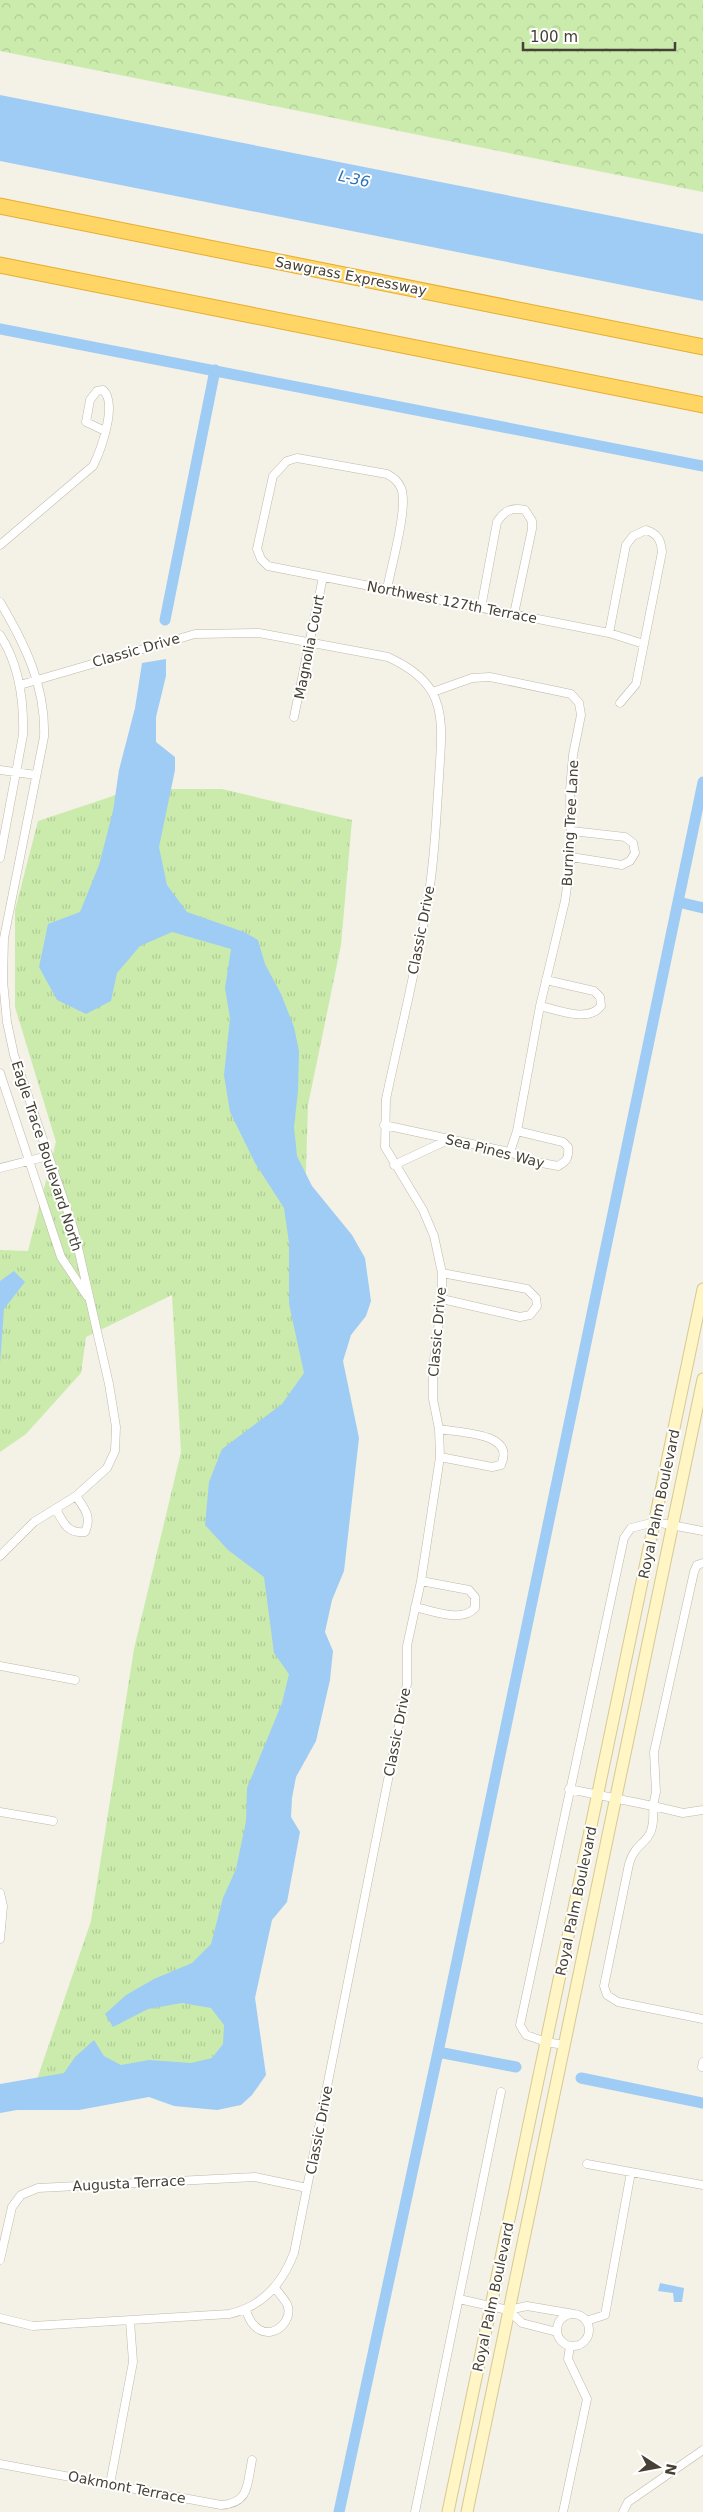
<svg xmlns="http://www.w3.org/2000/svg" width="703" height="2512" font-family="'DejaVu Sans',sans-serif">
<style>
.grass{fill:url(#grass-tufts)}
.park{fill:url(#park-crowns)}
.water{fill:#9fccf4}
.lines{fill:none;stroke-linecap:round;stroke-linejoin:round}
.canal{stroke:#9fccf4;stroke-width:11}
.street-casing{stroke:#c0b9a8;stroke-width:9}
.secondary-casing{stroke:#d7c993;stroke-width:13}
.highway-casing{stroke:#e6ae2e;stroke-width:17}
.street{stroke:#fff;stroke-width:8}
.secondary{stroke:#fff5c5;stroke-width:11}
.highway{stroke:#ffd566;stroke-width:15}
.labels{text-anchor:middle;dominant-baseline:central;stroke-width:4;stroke-linejoin:round;paint-order:stroke}
.street-label{font-size:14px;fill:#474135;stroke:#fff}
.water-label{font-size:15px;font-style:italic;fill:#2873b9;stroke:#fff}
</style>
<defs>
<pattern id="grass-tufts" width="24" height="20" patternUnits="userSpaceOnUse" patternTransform="scale(1.25)"><rect width="24" height="20" fill="#cbebad"/><path d="M3 7l-1-3M5 7V3M7 7l1-3M15 17l-1-3M17 17v-4M19 17l1-3" fill="none" stroke="#b0cb95"/></pattern>
<pattern id="park-crowns" width="20" height="18" patternUnits="userSpaceOnUse" patternTransform="scale(1.25)"><rect width="20" height="18" fill="#cbebad"/><path d="M2 6a3 3 0 1 1 6 0M12 15a3 3 0 1 1 6 0" fill="none" stroke="#b0cb95"/></pattern>
</defs>
<rect width="100%" height="100%" fill="#f4f1e6"/>
<path class="grass" d="M 134,789 L 222,789 L 352,820 L 341,945 L 308,1105 L 305,1200 L 337,1486 L 220,2077 L 33,2091 L 91,1921 L 134,1649 L 181,1452 L 172,1295 L 86,1337 L 81,1373 L 26,1434 L 0,1452 L 0,1250 L 28,1251 L 56,1142 L 15,1007 L 15,910 L 38,821 Z"/>
<path class="park" d="M 0,0 L 703,0 L 703,192 L 0,51 Z"/>
<path class="water" d="M 0,95 L 703,234 L 703,301 L 0,161 Z
M 166,659 L 166,676 L 156,717 L 156,742 L 175,757 L 175,770 L 159,847 L 167,885 L 187,912 L 244,932 L 258,940 L 265,964 L 281,994 L 294,1027 L 299,1051 L 298,1091 L 294,1127 L 297,1156 L 312,1186 L 352,1235 L 365,1258 L 371,1301 L 366,1316 L 351,1335 L 343,1361 L 359,1438 L 344,1571 L 332,1600 L 325,1632 L 333,1651 L 330,1680 L 316,1741 L 296,1777 L 292,1798 L 291,1817 L 300,1832 L 287,1902 L 272,1920 L 255,1998 L 266,2075 L 252,2095 L 241,2105 L 217,2110 L 174,2106 L 149,2097 L 79,2110 L 17,2110 L 0,2113 L 0,2084 L 64,2073 L 75,2057 L 94,2040 L 104,2056 L 121,2065 L 149,2060 L 191,2063 L 212,2058 L 223,2044 L 224,2025 L 211,2008 L 182,2003 L 148,2009 L 113,2027 L 105,2014 L 126,1995 L 154,1979 L 192,1963 L 211,1944 L 223,1898 L 236,1869 L 246,1821 L 247,1788 L 282,1703 L 289,1674 L 274,1653 L 264,1577 L 228,1550 L 205,1525 L 209,1482 L 222,1449 L 282,1404 L 304,1373 L 289,1304 L 289,1243 L 284,1208 L 255,1163 L 230,1112 L 224,1075 L 230,1018 L 225,988 L 231,949 L 172,932 L 140,946 L 117,973 L 111,1001 L 86,1014 L 57,1000 L 39,967 L 48,924 L 80,912 L 99,865 L 113,811 L 119,770 L 135,708 L 142,663 Z
M 14,1271 L 25,1282 L 4,1309 L 0,1364 L 0,1281 Z
M 660,2283 L 684,2288 L 682,2302 L 674,2302 L 673,2293 L 658,2291 Z"/>
<g class="lines">
<path class="canal" d="M 0,329 L 703,466
M 165,620 L 215,370
M 678,902 L 703,908
M 438,2052 L 516,2067
M 581,2078 L 703,2103
M 339,2512 L 438,2052 L 703,782"/>
<defs>
<path id="street" d="M 0,545 L 93,466 C 101,450 118,403 103,390 L 97,391 L 90,400 L 86,422 L 105,431
M 387,589 C 391,567 409,505 401,488 C 398,481 394,478 387,474 L 297,458 L 287,461 L 273,476 L 257,549 L 261,559 L 268,566 L 609,633 L 644,644
M 0,602 C 25,644 46,687 44,737 L 4,938 L 3,981 L 7,1022 L 14,1055 L 74,1230 L 109,1384 L 116,1427 L 115,1451 L 107,1468 L 76,1496 L 34,1522 L 0,1556
M 481,608 L 497,522 C 504,511 511,507 525,510 L 532,521 L 532,529 L 514,614
M 609,633 L 626,545 L 633,536 L 646,530 C 658,534 661,540 662,552 L 636,684 L 620,703
M 0,635 C 19,664 24,701 23,735 L 0,858
M 433,692 L 472,678 L 490,677 L 571,694 L 579,703 L 581,715 L 573,755 L 570,790 L 571,857 L 565,901 L 540,1006 L 517,1131 L 510,1152
M 294,717 L 323,577
M 0,770 L 36,775
M 571,857 L 622,865 L 630,861 L 635,853 L 633,843 L 625,837 L 572,831
M 540,1006 C 559,1010 588,1023 601,1006 L 600,997 L 594,991 L 546,980
M 0,1073 L 61,1257 L 87,1296
M 384,1125 L 510,1152 L 531,1161 L 558,1166 C 567,1161 569,1158 568,1147 L 563,1142 L 517,1131
M 394,1165 L 450,1139
M 0,1168 L 48,1156
M 442,1299 L 520,1317 L 530,1315 L 537,1306 L 536,1298 L 527,1289 L 442,1273
M 439,1429 C 460,1433 516,1432 501,1465 L 492,1467 L 440,1457
M 56,1509 C 63,1523 68,1534 85,1532 C 92,1517 85,1509 76,1496
M 703,1563 L 697,1565 L 694,1572 L 654,1752 L 656,1792 L 653,1806 L 683,1813 L 703,1810
M 415,1607 C 434,1611 461,1623 475,1608 L 475,1597 L 469,1590 L 421,1581
M 0,1666 L 75,1680
M 569,1789 L 653,1806 C 656,1848 637,1836 629,1864 L 604,1986 L 607,1995 L 618,2002 L 703,2019
M 0,1812 L 53,1821
M 0,1893 L 3,1906 L 0,1939
M 564,2045 L 546,2042 L 526,2035 L 520,2025 L 624,1538 L 631,1528 L 655,1522 L 703,1531
M 702,2067 L 703,2062
M 587,2164 L 703,2185
M 0,2260 L 12,2207 L 21,2195 L 38,2188 L 255,2177 L 307,2188
M 459,2299 L 508,2310 L 527,2306 L 574,2314
M 508,2310 L 522,2323 L 557,2332
M 246,2311 C 249,2318 252,2326 260,2330 C 275,2338 294,2320 287,2304 C 284,2299 279,2293 275,2288
M557 2330a16 16 0 1 1 32 0a16 16 0 1 1-32 0Z
M 0,2318 L 33,2326 L 229,2314 C 262,2307 282,2284 294,2253 L 407,1684 L 407,1646 L 421,1581 L 440,1457 L 439,1429 L 433,1399 L 433,1367 L 442,1299 L 442,1273 L 434,1236 L 423,1210 L 385,1147 L 386,1099 C 400,1033 417,966 428,899 C 435,859 436,818 439,778 C 440,751 446,716 432,692 C 422,675 405,665 388,657 L 259,633 L 195,634 L 20,685
M 586,2321 L 605,2315 L 631,2172
M 0,2464 L 221,2505 C 250,2503 247,2484 252,2460
M 110,2484 L 133,2362 L 130,2321
M 415,2512 L 501,2092
M 563,2512 L 587,2399 L 568,2359 L 570,2346
M 623,2512 L 628,2502 L 703,2450"/>
<path id="secondary" d="M 448,2512 L 703,1289
M 467,2512 L 703,1379"/>
<path id="highway" d="M 0,206 L 703,347
M 0,265 L 703,405"/>
</defs>
<use href="#street" class="street-casing"/>
<use href="#secondary" class="secondary-casing"/>
<use href="#highway" class="highway-casing"/>
<use href="#street" class="street"/>
<use href="#secondary" class="secondary"/>
<use href="#highway" class="highway"/>
</g>
<g class="labels">
<g class="street-label">
<text transform="translate(351 276) rotate(11)">Sawgrass Expressway</text>
<text transform="translate(452 602) rotate(11)">Northwest 127th Terrace</text>
<text transform="translate(309 647) rotate(-79)">Magnolia Court</text>
<text transform="translate(136 650) rotate(-16)">Classic Drive</text>
<text transform="translate(570 823) rotate(-87)">Burning Tree Lane</text>
<text transform="translate(421 930) rotate(-79)">Classic Drive</text>
<text transform="translate(495 1151) rotate(14)">Sea Pines Way</text>
<text transform="translate(47 1156) rotate(72)">Eagle Trace Boulevard North</text>
<text transform="translate(437 1332) rotate(-85)">Classic Drive</text>
<text transform="translate(659 1504) rotate(-78)">Royal Palm Boulevard</text>
<text transform="translate(397 1732) rotate(-79)">Classic Drive</text>
<text transform="translate(576 1901) rotate(-78)">Royal Palm Boulevard</text>
<text transform="translate(319 2130) rotate(-79)">Classic Drive</text>
<text transform="translate(129 2183) rotate(-3)">Augusta Terrace</text>
<text transform="translate(493 2297) rotate(-78)">Royal Palm Boulevard</text>
<text transform="translate(127 2487) rotate(11)">Oakmont Terrace</text>
</g>
<g class="water-label">
<text transform="translate(354 179) rotate(12)">L-36</text>
</g>
</g>
<g transform="translate(658 2467) rotate(101)" stroke="#ffffff" stroke-width="4" paint-order="stroke">
<path d="M0-4L9 19L0 12L-9 19Z" fill="#474135"/>
<text y="-8" font-size="14" font-weight="bold" text-anchor="middle" fill="#474135">N</text>
</g>
<path d="M523 42v8h152v-8" fill="none" stroke="#474135" stroke-width="2.5"/>
<text x="530" y="42" font-size="15" fill="#474135" stroke="#ffffff" stroke-width="4" paint-order="stroke">100 m</text>
</svg>
